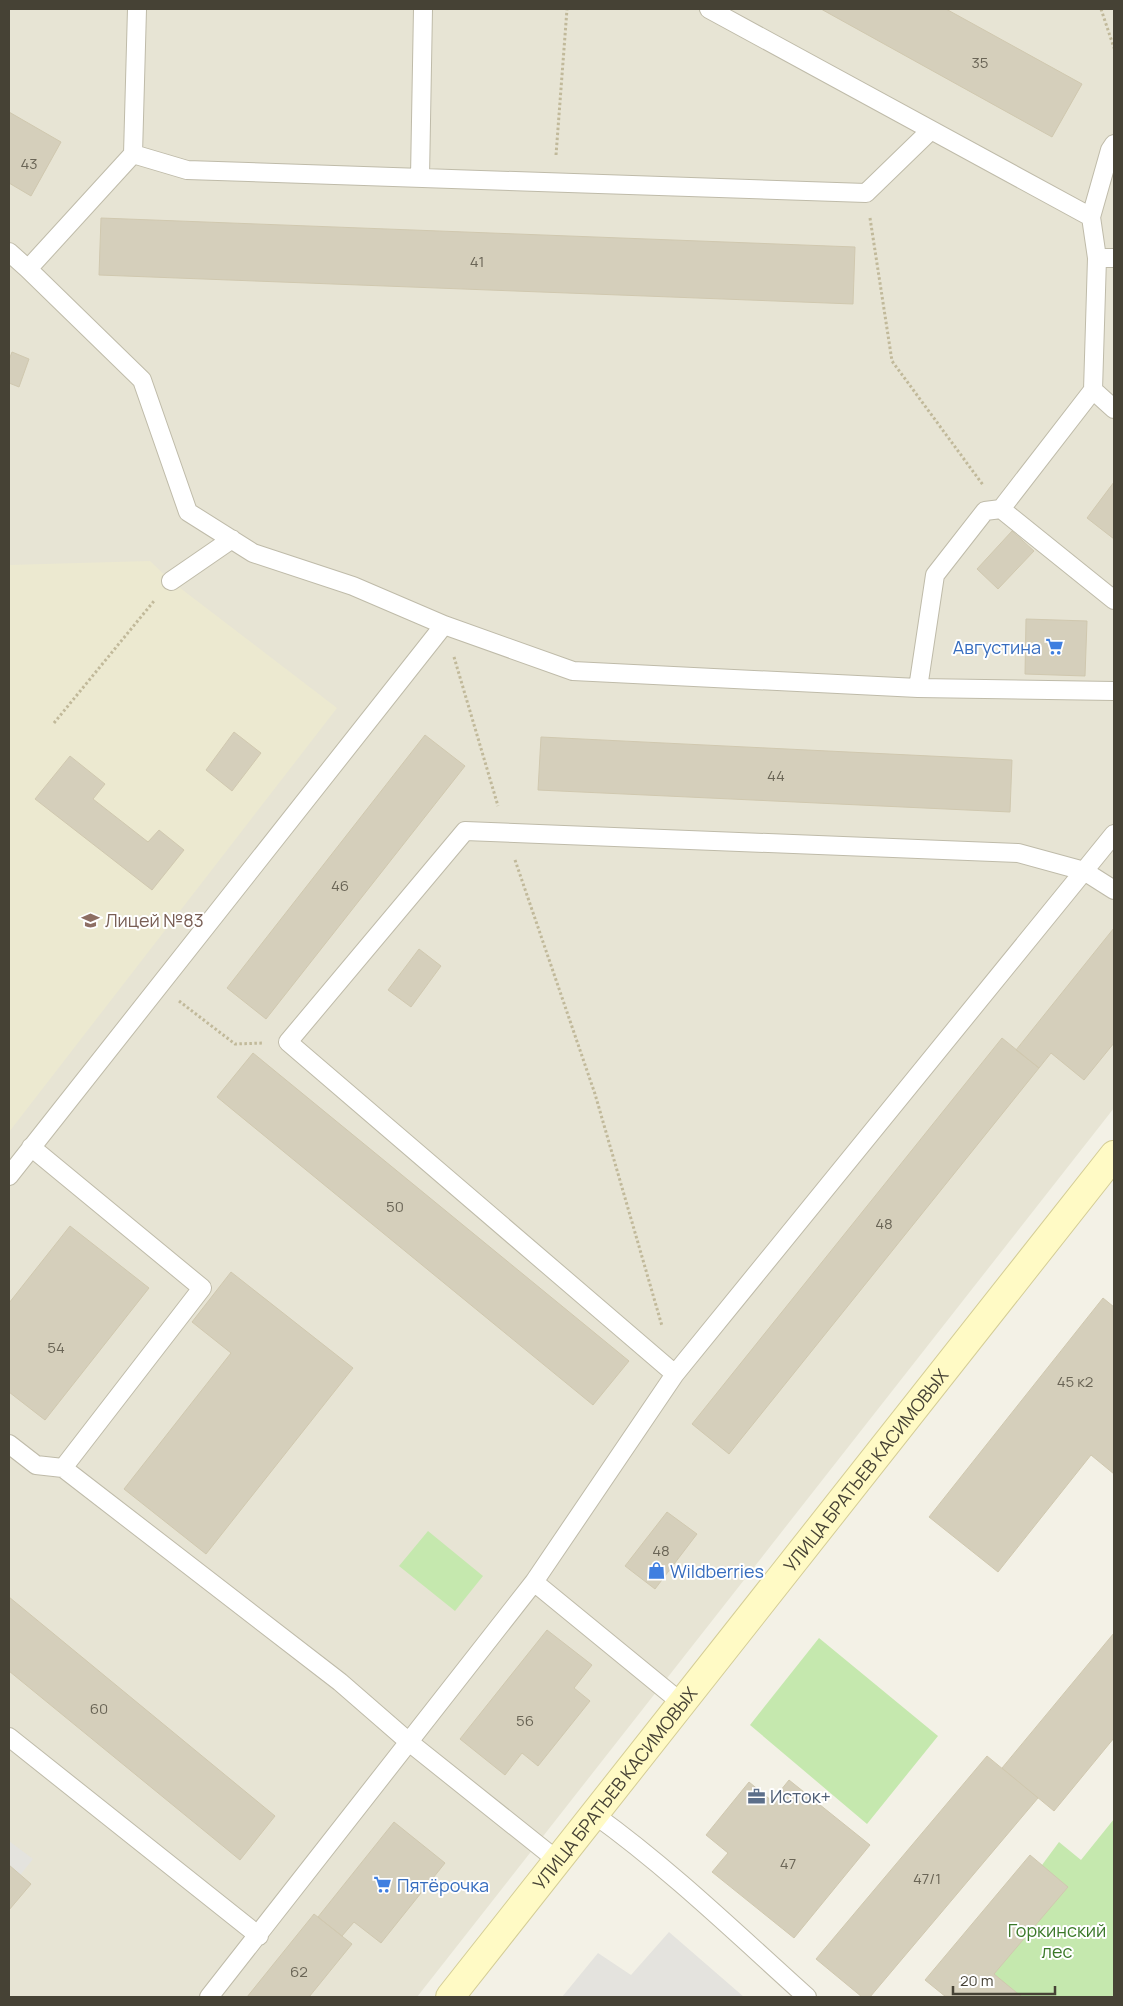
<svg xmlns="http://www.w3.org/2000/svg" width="1123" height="2006" font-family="Manrope,sans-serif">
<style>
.residential{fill:#e7e4d4}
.education{fill:#ece9d0}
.green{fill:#c5e8ae}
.parking{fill:#e4e3de}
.building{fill:#d5cfbb;stroke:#d0c8af}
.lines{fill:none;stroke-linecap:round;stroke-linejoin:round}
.lane-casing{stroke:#bfbba9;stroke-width:20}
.secondary-casing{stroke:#d4cd96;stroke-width:30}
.path{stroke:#c1b99a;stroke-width:3;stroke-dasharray:2.5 2.5;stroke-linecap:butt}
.lane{stroke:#fff;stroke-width:18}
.secondary{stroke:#fffac5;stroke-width:28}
.labels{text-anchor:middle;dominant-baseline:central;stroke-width:4;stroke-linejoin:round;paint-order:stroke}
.number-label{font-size:15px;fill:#6a6556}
.shop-label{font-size:18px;fill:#366cbe;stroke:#fff;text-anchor:start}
.education-label{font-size:18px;fill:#785e54;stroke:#fff;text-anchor:start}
.street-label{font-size:18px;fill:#464235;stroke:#fff}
.service-label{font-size:18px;fill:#4e5e75;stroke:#fff;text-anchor:start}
.park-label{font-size:18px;fill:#3a7828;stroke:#fff}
</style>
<rect width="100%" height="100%" fill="#f3f1e6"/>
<path class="residential" d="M 9,9 L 1114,9 L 1114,1108 L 417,1997 L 9,1997 Z"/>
<path class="education" d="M 150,561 L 171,581 L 337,708 L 9,1132 L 9,565 Z"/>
<path class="green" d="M 428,1531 L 483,1576 L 455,1611 L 399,1566 Z
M 819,1638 L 938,1736 L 867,1824 L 750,1725 Z
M 1114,1819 L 1114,1997 L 1013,1997 L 975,1956 L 1059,1842 L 1081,1860 Z"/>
<path class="parking" d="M 9,1841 L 33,1859 L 9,1889 Z
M 669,1932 L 744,1997 L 562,1997 L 598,1953 L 631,1975 Z"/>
<path class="building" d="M 821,9 L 946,9 L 1082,84 L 1052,137 Z
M 9,112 L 61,142 L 31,196 L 9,183 Z
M 101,218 L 855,247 L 853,304 L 99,275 Z
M 12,352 L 29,359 L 19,387 L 9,383 L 9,360 Z
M 1114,482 L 1114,539 L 1087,518 Z
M 1012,531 L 1034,551 L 998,589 L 977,569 Z
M 1026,619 L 1087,621 L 1085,676 L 1025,674 Z
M 234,732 L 261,753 L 232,791 L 206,770 Z
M 425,735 L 465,766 L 266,1019 L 227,988 Z
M 541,737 L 1012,760 L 1010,812 L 538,790 Z
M 70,756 L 105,784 L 93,799 L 148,842 L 159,830 L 184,850 L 152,890 L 35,799 Z
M 1114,928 L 1114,1043 L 1084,1080 L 1051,1053 L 1039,1068 L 1016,1050 Z
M 419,949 L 441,966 L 411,1007 L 388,990 Z
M 1002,1038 L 1039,1068 L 729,1454 L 692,1424 Z
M 253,1053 L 629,1361 L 593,1405 L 217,1097 Z
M 70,1226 L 149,1288 L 45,1420 L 9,1392 L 9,1303 Z
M 231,1272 L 353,1368 L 206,1554 L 124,1489 L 231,1353 L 192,1322 Z
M 1103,1298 L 1114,1307 L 1114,1474 L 1091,1455 L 998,1572 L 929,1517 Z
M 667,1512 L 697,1534 L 655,1589 L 625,1566 Z
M 9,1597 L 275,1816 L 240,1860 L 9,1671 Z
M 547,1630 L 592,1665 L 574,1688 L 590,1701 L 538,1766 L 522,1753 L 505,1775 L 460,1739 Z
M 1114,1633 L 1114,1738 L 1054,1811 L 1002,1768 Z
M 987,1756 L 1038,1798 L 870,1997 L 862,1997 L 816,1959 Z
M 789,1780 L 870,1845 L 794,1938 L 712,1872 L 728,1853 L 706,1835 L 749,1782 L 772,1801 Z
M 394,1822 L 445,1863 L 381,1943 L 354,1922 L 342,1936 L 318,1917 Z
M 1030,1855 L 1068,1887 L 994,1974 L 1022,1997 L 946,1997 L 925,1980 Z
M 9,1865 L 31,1884 L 9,1910 Z
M 314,1914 L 352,1944 L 309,1997 L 247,1997 Z"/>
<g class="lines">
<defs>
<path id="lane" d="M 709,9 L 1091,217 L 1097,258 L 1093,390 L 1001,509 L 1114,600
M 133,154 L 187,170 L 866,193 L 931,130
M 420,177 L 423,9
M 1091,217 L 1110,150 L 1114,144
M 9,252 L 28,269
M 1097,258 L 1114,258
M 1093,390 L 1114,409
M 171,581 L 232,539
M 444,625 L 573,671 L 918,688 L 935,575 L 985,511 L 1001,509
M 918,688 L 1114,691
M 1114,834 L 1084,871 L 675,1374 L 288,1042 L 465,831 L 1018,853 L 1084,871 L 1114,890
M 31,1147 L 202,1288 L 63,1468
M 9,1176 L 444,625 L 353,586 L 253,553 L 188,512 L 142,380 L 28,269 L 133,154 L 137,9
M 9,1444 L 36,1465 L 63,1468 L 340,1682 L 409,1742 L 558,1861
M 534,1582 L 683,1704
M 9,1737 L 259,1936
M 595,1815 C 670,1869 738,1935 807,1997
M 209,1997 L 534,1582 L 675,1374"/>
<g id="secondary">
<path id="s1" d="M 450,1997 L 1114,1155"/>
</g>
</defs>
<use href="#lane" class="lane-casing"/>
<use href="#secondary" class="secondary-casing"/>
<path class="path" d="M 1101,9 L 1114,48
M 556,155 L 567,9
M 870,218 L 892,361 L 983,485
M 454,657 L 498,806
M 54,723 L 154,601
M 515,860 L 595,1094 L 662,1326
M 179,1001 L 235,1044 L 263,1043"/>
<use href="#lane" class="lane"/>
<use href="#secondary" class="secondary"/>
</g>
<defs>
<symbol id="supermarket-bare" viewBox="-9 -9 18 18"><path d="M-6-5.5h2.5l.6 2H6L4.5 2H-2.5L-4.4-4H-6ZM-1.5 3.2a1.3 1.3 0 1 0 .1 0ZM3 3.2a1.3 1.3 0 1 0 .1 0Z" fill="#3f7fe0" stroke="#fff" stroke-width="2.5" paint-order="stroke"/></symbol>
<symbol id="school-bare" viewBox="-9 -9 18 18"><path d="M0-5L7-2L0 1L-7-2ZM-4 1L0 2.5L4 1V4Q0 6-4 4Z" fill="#8d6e63" stroke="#fff" stroke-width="2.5" paint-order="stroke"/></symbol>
<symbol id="shop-bare" viewBox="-9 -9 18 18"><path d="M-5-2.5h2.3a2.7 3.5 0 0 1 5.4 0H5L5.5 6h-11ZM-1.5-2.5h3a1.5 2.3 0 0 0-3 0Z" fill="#3f7fe0" stroke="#fff" stroke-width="2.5" paint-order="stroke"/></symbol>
<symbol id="office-bare" viewBox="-9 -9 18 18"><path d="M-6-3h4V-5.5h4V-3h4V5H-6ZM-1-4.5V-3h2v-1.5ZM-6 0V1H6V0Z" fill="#5c6f8a" stroke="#fff" stroke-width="2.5" paint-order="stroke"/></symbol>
</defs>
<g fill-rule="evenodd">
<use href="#supermarket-bare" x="1042" y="634" width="25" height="25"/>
<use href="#school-bare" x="78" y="908" width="25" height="25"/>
<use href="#shop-bare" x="644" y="1558" width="25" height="25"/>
<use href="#office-bare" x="744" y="1784" width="25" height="25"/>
<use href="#supermarket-bare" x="370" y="1872" width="25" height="25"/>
</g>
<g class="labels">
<g class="number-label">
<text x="980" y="62">35</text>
<text x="29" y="163">43</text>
<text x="477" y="261">41</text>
<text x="776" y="775">44</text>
<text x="340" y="885">46</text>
<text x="395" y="1206">50</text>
<text x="884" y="1223">48</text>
<text x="56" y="1347">54</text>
<text x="1075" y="1381">45 к2</text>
<text x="661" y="1550">48</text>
<text x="99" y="1708">60</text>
<text x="525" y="1720">56</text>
<text x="788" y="1863">47</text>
<text x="927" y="1878">47/1</text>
<text x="299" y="1971">62</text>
</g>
<g class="shop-label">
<text x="1041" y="647" text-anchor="end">Августина</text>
<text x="670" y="1571">Wildberries</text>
<text x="397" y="1885">Пятёрочка</text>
</g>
<g class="education-label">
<text x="105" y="920">Лицей №83</text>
</g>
<g class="street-label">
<text stroke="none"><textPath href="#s1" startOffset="671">УЛИЦА БРАТЬЕВ КАСИМОВЫХ</textPath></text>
<text stroke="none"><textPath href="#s1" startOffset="266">УЛИЦА БРАТЬЕВ КАСИМОВЫХ</textPath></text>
</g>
<g class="service-label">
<text x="770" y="1796">Исток+</text>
</g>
<g class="park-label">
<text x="1057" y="1930">Горкинский<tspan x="1057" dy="21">лес</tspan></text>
</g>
</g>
<rect width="1123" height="2006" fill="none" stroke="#464235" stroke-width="20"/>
<path d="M953 1986v8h102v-8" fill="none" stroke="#464235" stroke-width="2.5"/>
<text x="960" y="1986" font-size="15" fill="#464235" stroke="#ffffff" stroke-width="4" paint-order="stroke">20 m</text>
</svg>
